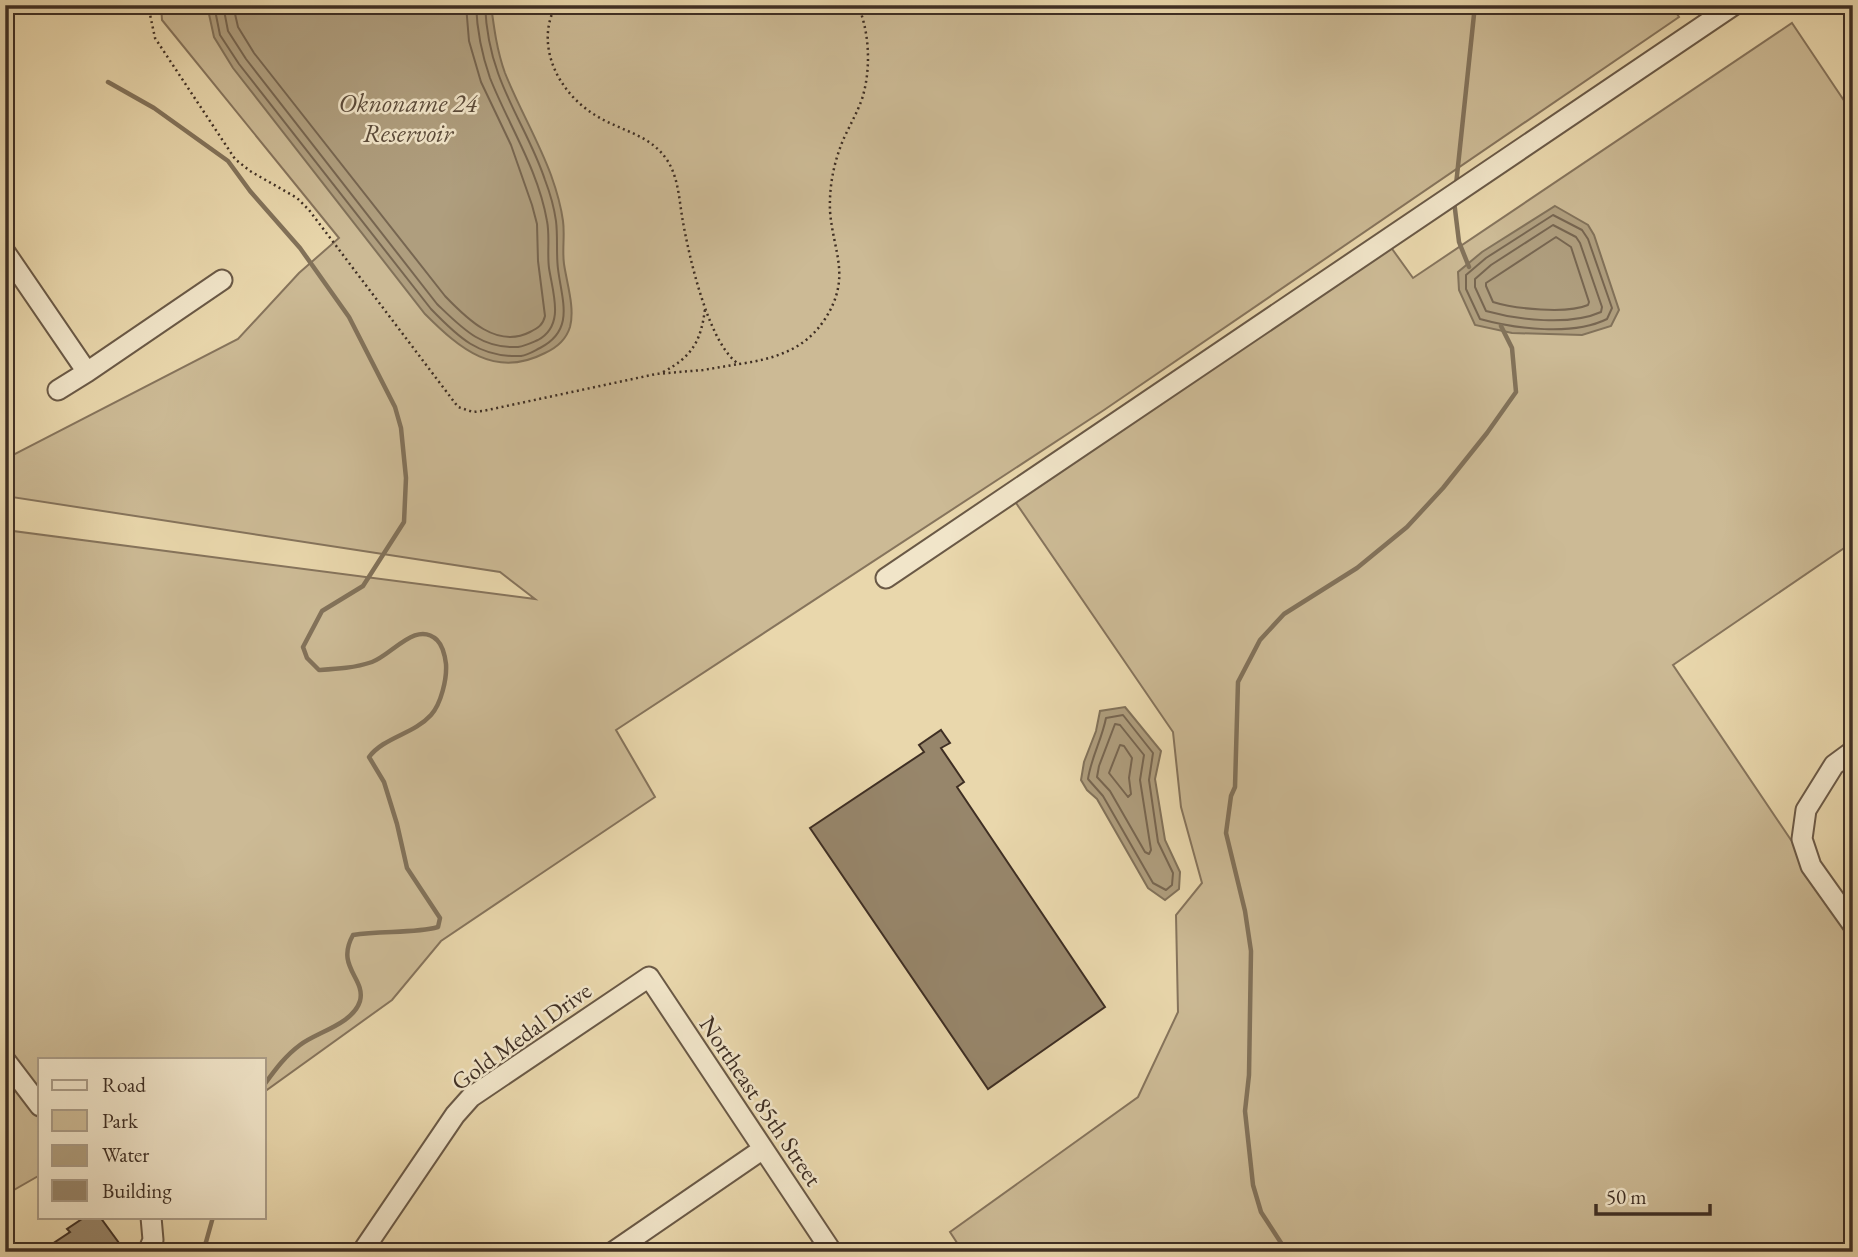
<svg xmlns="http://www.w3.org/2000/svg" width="1858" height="1257" font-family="'EB Garamond',serif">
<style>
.green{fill:#ccba95;stroke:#86745c;stroke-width:2}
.water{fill:#af9e7e;stroke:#82725a;stroke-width:2}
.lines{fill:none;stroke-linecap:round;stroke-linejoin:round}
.shore{stroke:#776651;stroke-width:2}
.stream{stroke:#82725a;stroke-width:4.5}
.building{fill:#97866b;stroke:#3f2f24;stroke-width:2}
.minor-casing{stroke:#6a5946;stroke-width:23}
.path{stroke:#3f2f24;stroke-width:2.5;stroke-dasharray:2 3.5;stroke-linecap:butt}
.minor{stroke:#f1e5c9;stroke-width:19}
.labels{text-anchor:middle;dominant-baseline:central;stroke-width:5;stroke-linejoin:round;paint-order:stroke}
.street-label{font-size:24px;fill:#3f2f24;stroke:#f1e5c9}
.water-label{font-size:26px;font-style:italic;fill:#5b4b3a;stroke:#f1e5c9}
</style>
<rect width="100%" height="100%" fill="#e9d7ac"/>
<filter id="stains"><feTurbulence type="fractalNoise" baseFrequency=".00286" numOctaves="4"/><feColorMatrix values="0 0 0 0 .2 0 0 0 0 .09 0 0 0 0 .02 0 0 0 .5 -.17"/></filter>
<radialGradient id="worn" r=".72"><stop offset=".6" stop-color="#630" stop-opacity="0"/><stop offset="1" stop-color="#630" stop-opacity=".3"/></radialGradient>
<path class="green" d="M 161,5 L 1671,5 L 1679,17 L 1104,410 L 616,730 L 655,797 L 441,941 L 392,1000 L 264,1092 L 264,1059 L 40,1059 L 40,1175 L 5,1195 L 5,530 L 535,599 L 500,572 L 5,496 L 5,459 L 238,339 L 299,273 L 339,238 L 162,20 Z
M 1792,23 L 1853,114 L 1853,542 L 1673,665 L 1853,932 L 1853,1252 L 963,1252 L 950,1232 L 1138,1097 L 1178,1012 L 1176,915 L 1202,883 L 1181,807 L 1173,732 L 1014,500 L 1390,246 L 1413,278 Z"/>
<path class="water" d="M 207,5 L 491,5 C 494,28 497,51 505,73 C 519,108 538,140 551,175 C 556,189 561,206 563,221 C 565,235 562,250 564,264 C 567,284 575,308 570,327 C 566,340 556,348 545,353 C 495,379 460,349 425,314 L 233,68 L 214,37 Z
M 1555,206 L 1588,225 L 1594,235 L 1619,310 L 1611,326 L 1582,335 L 1512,333 L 1475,325 L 1459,290 L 1458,272 L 1482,252 Z
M 1125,707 L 1161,751 L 1155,779 L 1165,840 L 1180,872 L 1179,889 L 1165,900 L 1148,888 L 1097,799 L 1087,790 L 1081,780 L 1084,762 L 1096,731 L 1100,711 Z"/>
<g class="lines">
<path class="shore" d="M 214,5 L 220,35 L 239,64 L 431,309 C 458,337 479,358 521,356 C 528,355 534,351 540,348 C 575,330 562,301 558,269 C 556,253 558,237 556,221 C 554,207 550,193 545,180 C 533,143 511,110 498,73 C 490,51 486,28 485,5
M 223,5 L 228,31 L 246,59 L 437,304 C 462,328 481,349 518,347 C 525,346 531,343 538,340 C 565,325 553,294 549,268 C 547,253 550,236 547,221 C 538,169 509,126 490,78 C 482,55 477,30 476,5
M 233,5 L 238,27 L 254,53 L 445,296 C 467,319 497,349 530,332 C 538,328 543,325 545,316 L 538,261 L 537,224 L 532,205 L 511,145 L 481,82 L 469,41 L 466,5
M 1553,215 L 1582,230 L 1588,239 L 1612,308 L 1607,319 C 1573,336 1516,329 1480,319 L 1466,289 L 1466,275 L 1486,258 Z
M 1553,225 L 1576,237 L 1580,243 L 1602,307 L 1601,312 C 1570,326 1518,320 1486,311 L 1475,287 L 1475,279 L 1491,265 Z
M 1556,237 L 1571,247 L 1589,302 L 1588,305 C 1567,314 1515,309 1493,302 L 1486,286 L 1486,283 Z
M 1123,715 L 1153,753 L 1149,780 L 1158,842 L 1173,873 L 1172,885 L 1166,890 L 1153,883 L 1103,796 L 1088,779 C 1091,758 1102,739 1106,718 Z
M 1115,724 L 1120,725 L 1144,755 L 1140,780 L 1151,850 L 1149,854 L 1145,852 L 1110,791 L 1097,777 L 1099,766 Z
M 1120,745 L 1124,746 L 1132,758 L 1129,778 L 1131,794 L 1128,797 L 1109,773 Z"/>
<path class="stream" d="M 108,82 L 154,108 L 228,161 L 250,191 L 300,248 L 349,317 L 395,407 L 401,428 L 406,478 L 404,522 L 363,586 L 322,611 L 303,647 L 307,658 L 319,670 C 336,669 355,668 372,662 C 392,655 416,620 437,640 C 442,645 445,656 446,664 C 447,679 441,704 431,715 C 414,734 384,737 369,757 L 384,782 L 397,824 L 407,868 L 440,918 L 438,927 C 414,934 380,930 353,935 C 335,967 366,978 360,1001 C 353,1024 317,1032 300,1045 C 285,1056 275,1070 264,1085
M 1456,185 L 1475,5
M 1454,201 L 1459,242 L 1469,267
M 201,1252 L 206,1242 L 213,1217
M 1287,1252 L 1261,1212 L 1253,1185 L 1245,1111 L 1249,1075 L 1251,951 L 1245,911 L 1226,833 L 1231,796 L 1235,787 L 1238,682 L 1260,640 L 1284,614 L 1357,568 L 1407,527 L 1443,488 L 1487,433 L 1516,392 L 1512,348 L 1501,326"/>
</g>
<path class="building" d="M 941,730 L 950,743 L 941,748 L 964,782 L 957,787 L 1105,1007 L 988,1089 L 810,828 L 924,752 L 919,745 Z
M 85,1217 L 100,1217 L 119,1243 L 106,1252 L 40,1252 L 70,1232 L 67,1229 Z"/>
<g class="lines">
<defs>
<path id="minor" d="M 5,252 L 87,372 L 58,390
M 87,372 L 222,280
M 886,578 L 1734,5
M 1853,751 L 1834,765 L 1806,810 L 1802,839 L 1811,866 L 1853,925
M 5,1060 L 40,1106
M 148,1252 L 153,1240 L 151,1217
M 362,1252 L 455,1115 L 471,1097 L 649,977 L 832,1252
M 613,1252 L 763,1149"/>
</defs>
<use href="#minor" class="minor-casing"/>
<path class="path" d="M 148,5 L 155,38 L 235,159 L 250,171 L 297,198 L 309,210 L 458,407 L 473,412 L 483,411 L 656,374 L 703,370 L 739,364
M 556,5 C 534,46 559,93 595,115 C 620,131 650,134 667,160 C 679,178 679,201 683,222 C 689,256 709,346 739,364 C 774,359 805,350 825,319 C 852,277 833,252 830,211 C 829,186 834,161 844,138 C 850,125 857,113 862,99 C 871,70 870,34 858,5
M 663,372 C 692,357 701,341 705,309"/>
<use href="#minor" class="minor"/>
</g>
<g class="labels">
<g class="street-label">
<text transform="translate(521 1036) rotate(-36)">Gold Medal Drive</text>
<text transform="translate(761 1101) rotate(56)">Northeast 85th Street</text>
</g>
<g class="water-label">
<text x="408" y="103">Oknoname 24<tspan x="408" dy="30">Reservoir</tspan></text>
</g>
</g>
<rect width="1858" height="1257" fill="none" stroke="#e9d7ac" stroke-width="28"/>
<rect x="7" y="7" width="1844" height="1243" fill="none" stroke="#3f2f24" stroke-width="3.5"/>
<rect x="14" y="14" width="1830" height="1229" fill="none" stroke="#3f2f24" stroke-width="2"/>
<rect x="38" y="1058" width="228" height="161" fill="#f1e5c9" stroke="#aa9c87" stroke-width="2"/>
<rect x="52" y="1080" width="35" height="10" fill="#f1e5c9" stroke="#aa9c87" stroke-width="2"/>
<text x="102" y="1092" font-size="21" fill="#3f2f24">Road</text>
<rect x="52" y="1110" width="35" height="21" fill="#ccba95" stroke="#aa9c87" stroke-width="2"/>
<text x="102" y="1128" font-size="21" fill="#3f2f24">Park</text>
<rect x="52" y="1145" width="35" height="21" fill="#af9e7e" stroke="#aa9c87" stroke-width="2"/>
<text x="102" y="1162" font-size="21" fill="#3f2f24">Water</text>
<rect x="52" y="1180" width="35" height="21" fill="#97866b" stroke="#aa9c87" stroke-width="2"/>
<text x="102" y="1198" font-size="21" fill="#3f2f24">Building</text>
<path d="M1596 1204v10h114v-10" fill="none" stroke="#3f2f24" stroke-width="3.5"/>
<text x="1606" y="1204" font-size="21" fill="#3f2f24" stroke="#f1e5c9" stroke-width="5" paint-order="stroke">50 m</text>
<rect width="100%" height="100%" filter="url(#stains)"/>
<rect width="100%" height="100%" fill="url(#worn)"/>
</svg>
